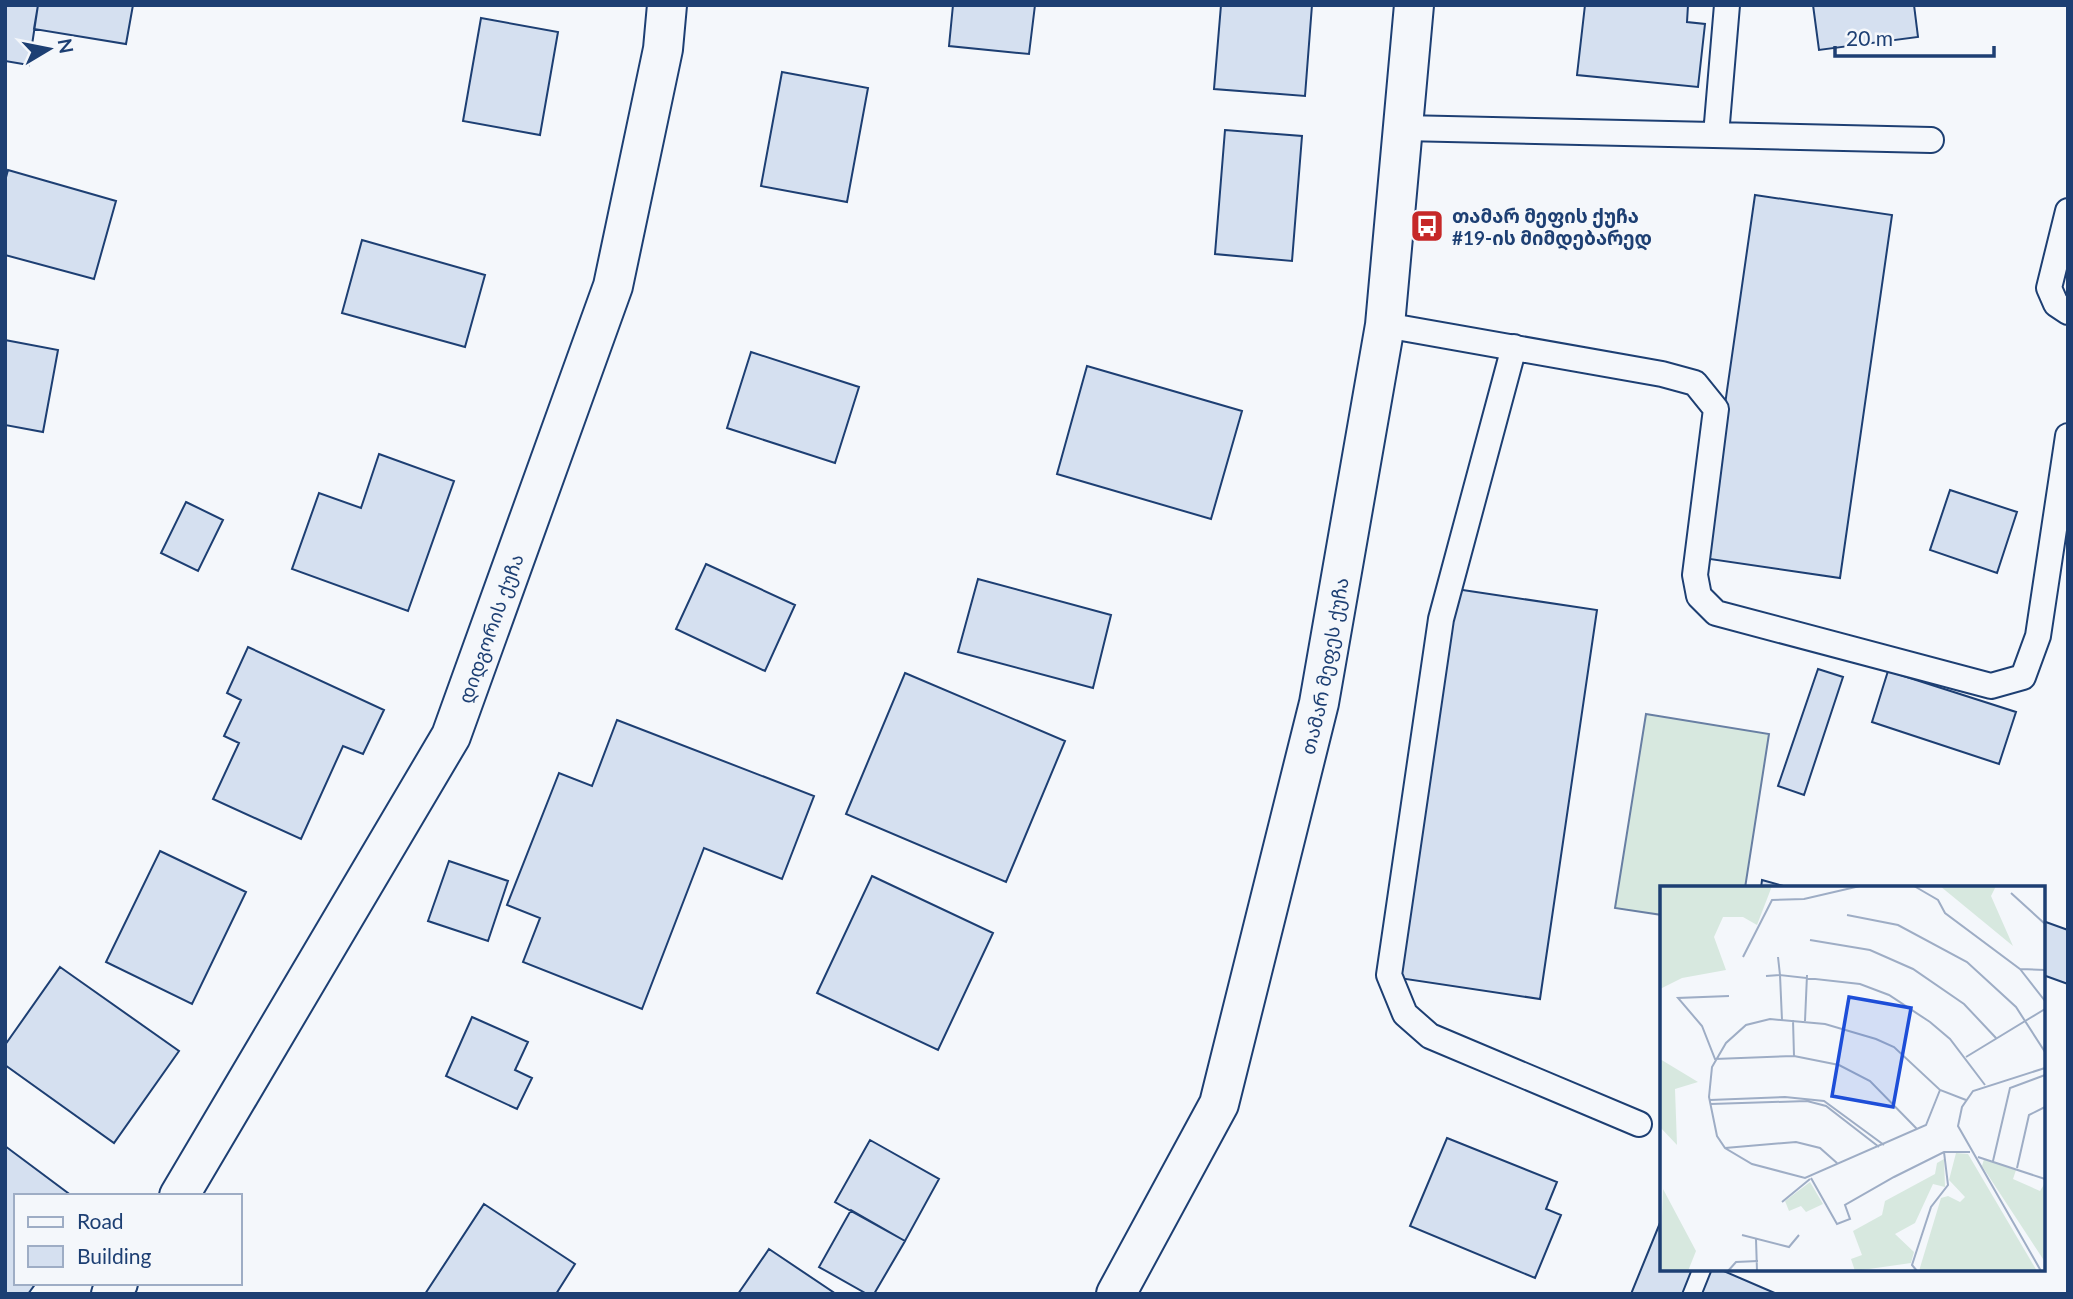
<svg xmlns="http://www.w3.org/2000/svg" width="2073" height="1299" font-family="Lato,'Noto Sans Georgian',sans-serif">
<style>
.pitch{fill:#d7e8df;stroke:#687fa3;stroke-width:2}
.building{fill:#d5e0f0;stroke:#1d3f73;stroke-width:2}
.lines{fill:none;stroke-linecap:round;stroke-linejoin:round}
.service-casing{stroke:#1d3f73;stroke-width:28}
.minor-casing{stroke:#1d3f73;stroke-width:42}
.service{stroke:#f4f7fb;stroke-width:24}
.minor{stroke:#f4f7fb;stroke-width:38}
.labels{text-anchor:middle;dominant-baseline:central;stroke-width:5;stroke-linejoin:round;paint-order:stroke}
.poi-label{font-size:19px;font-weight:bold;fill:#1d3f73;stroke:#f4f7fb;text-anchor:start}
.street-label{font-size:19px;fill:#1d3f73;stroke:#f4f7fb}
.inset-road{fill:none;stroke:#9eadc5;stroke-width:2}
.view{fill:#1d4ed8;fill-opacity:0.15;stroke:#1d4ed8;stroke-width:3.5}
.inset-edge{fill:none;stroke:#1d3f73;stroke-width:3.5}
</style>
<rect width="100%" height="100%" fill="#f4f7fb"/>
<path class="pitch" d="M 1646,714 L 1769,734 L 1745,888 L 1662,888 L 1662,915 L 1615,908 Z"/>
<path class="building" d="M 5,5 L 38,5 L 29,65 L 5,61 Z
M 38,5 L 133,5 L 126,44 L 34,29 Z
M 953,5 L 1035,5 L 1029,54 L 949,46 Z
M 1221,5 L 1312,5 L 1305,96 L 1214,89 Z
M 1585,5 L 1688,5 L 1687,22 L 1705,24 L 1698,87 L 1577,75 Z
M 1813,5 L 1914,5 L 1918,37 L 1819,50 Z
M 481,18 L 558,32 L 540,135 L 463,121 Z
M 782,72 L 868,88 L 847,202 L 761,186 Z
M 1225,130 L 1302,136 L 1292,261 L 1215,254 Z
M 8,170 L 116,201 L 94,279 L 5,255 L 5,181 Z
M 1755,195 L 1892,215 L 1840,578 L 1703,558 Z
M 362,240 L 485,275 L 465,347 L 342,313 Z
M 5,340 L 58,350 L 43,432 L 5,425 Z
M 751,352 L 859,387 L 835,463 L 727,428 Z
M 1087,366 L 1242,411 L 1211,519 L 1057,474 Z
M 379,454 L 454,481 L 408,611 L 292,569 L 319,493 L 361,508 Z
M 1950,490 L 2017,512 L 1997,573 L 1930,550 Z
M 186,502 L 223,520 L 198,571 L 161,553 Z
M 706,564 L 795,605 L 765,671 L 676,629 Z
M 978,579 L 1111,615 L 1093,688 L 958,652 Z
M 1456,589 L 1597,610 L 1540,999 L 1399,978 Z
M 248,647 L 384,710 L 363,754 L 343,746 L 301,839 L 213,799 L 239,743 L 224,736 L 241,700 L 227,693 Z
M 1818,669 L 1843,677 L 1804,795 L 1778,786 Z
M 1888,671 L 2016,712 L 1999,764 L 1872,722 Z
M 905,673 L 1065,741 L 1006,882 L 846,814 Z
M 617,720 L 814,796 L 782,879 L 704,848 L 642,1009 L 523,962 L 540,918 L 507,905 L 559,773 L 592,786 Z
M 160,851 L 246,892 L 192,1004 L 106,962 Z
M 449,861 L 508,881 L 488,941 L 428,921 Z
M 872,876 L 993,933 L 938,1050 L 817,993 Z
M 1762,880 L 1791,888 L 1761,888 Z
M 2043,921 L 2068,930 L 2068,984 L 2043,975 Z
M 60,967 L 179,1051 L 114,1143 L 5,1065 L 5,1045 Z
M 472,1017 L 528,1042 L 515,1070 L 532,1078 L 517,1109 L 446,1076 Z
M 1447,1138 L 1557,1182 L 1546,1209 L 1561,1215 L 1535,1278 L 1410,1226 Z
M 870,1140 L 939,1179 L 905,1241 L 835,1202 Z
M 5,1146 L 72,1196 L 16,1196 L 16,1283 L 36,1283 L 28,1294 L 5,1294 Z
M 484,1204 L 575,1264 L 556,1294 L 425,1294 Z
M 851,1210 L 905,1241 L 874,1294 L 867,1294 L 819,1267 Z
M 1662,1218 L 1662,1269 L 1692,1269 L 1682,1294 L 1631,1294 Z
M 769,1249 L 836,1294 L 738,1294 Z
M 1712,1269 L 1719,1269 L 1777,1294 L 1702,1294 Z"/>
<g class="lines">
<defs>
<path id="service" d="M 1403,128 L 1931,140
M 1716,135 L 1727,5
M 2068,211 L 2049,288 L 2056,304 L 2068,312
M 1385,325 L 1662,374 L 1695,383 L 1716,409 L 1695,575 L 1699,596 L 1716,613 L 1991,686 L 2023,677 L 2038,636 L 2068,436
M 1514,347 L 1441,619 L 1389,975 L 1405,1014 L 1430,1036 L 1639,1124"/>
<g id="minor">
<path id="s1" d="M 179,1196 L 451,736 L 613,286 L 663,49 L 667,5"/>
<path d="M 111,1294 L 118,1283"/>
<path id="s2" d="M 1116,1294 L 1219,1104 L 1319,703 L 1385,325 L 1414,5"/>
</g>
</defs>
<use href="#service" class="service-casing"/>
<use href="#minor" class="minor-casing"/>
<use href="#service" class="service"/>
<use href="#minor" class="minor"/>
</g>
<defs>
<symbol id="bus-square" viewBox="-11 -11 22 22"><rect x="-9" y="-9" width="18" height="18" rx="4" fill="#c62828" stroke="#f4f7fb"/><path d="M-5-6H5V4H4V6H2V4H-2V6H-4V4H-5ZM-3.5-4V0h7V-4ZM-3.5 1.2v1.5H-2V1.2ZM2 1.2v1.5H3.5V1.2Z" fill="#fff"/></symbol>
</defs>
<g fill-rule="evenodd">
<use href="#bus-square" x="1408" y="207" width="38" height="38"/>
</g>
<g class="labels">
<g class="poi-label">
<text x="1452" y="215">თამარ მეფის ქუჩა<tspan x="1452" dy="22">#19-ის მიმდებარედ</tspan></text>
</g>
<g class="street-label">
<text stroke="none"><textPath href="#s1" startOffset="649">დიდგორის ქუჩა</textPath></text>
<text stroke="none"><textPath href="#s2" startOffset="667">თამარ მეფეს ქუჩა</textPath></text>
</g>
</g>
<g transform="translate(1660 886)">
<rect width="385" height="385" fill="#f4f7fb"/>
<path d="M 0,0 L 112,0 L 97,39 L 83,31 L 63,31 L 54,51 L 66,84 L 22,92 L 0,103 ZM 280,0 L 336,0 L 331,10 L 353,60 ZM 0,173 L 38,196 L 15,203 L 17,259 L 0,241 ZM 284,273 L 285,301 L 273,298 L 255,337 L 235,348 L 254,366 L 251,377 L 195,385 L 191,373 L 202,369 L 193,345 L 222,329 L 225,315 L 275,288 L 277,277 ZM 324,273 L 356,284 L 353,293 L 380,305 L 385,297 L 385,376 L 322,280 ZM 3,303 L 36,365 L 28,385 L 0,385 Z" fill="#d7e8df"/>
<path d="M 296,267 L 308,268 L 377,385 L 259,385 L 281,312 L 288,310 L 300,316 L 305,311 L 289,294 ZM 150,296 L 163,318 L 146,326 L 141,320 L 129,325 L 125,315 Z" fill="#d7e8df"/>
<path class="inset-road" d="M 254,0 L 278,14 L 285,27 L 360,83 L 385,84M 351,7 L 385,38M 187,29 L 238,39 L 307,76 L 356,121 L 385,166M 150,54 L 210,64 L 253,83 L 304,118 L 336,152M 83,71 L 112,14 L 144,13 L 200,0M 360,83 L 385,115M 106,90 L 120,89 L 118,71M 69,110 L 18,112 L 42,140 L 55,173 L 134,170 L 179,179 L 210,195 L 257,243M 122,134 L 120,89 L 200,98 L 229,109 L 270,136 L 290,153 L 325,199M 133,134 L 134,170M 145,135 L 147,89M 306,171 L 385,123M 280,204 L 266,239 L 145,292 L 92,278 L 65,262 L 57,250 L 49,211 L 52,181 L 66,157 L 86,139 L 110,133 L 165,138 L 216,153 L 234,161 L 280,204 L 306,214M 50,214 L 125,211 L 164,215 L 224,259M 51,218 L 147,215 L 166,220 L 219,261M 65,262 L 136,256 L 160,262 L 177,277M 318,271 L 385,293M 333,275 L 350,202 L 385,189M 357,282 L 369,229 L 385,221M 151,292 L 177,338 L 190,333 L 185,319 L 234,291 L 284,266 L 310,266M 122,316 L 150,293M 82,349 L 129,361 L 139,349M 96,353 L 97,385M 68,385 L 76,376 L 98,375M 257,385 L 252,379 L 271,321 L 288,299 L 284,266M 381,385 L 298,240 L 302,221 L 313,205 L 385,182"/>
<path class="view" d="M 189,111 L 251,122 L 233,221 L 172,210 Z"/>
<rect width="385" height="385" class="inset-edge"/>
</g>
<rect width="2073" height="1299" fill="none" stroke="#1d3f73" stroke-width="14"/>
<rect x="14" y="1194" width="228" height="91" fill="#f4f7fb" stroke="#9eadc5" stroke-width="2"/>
<rect x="28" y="1217" width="35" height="10" fill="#f4f7fb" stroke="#9eadc5" stroke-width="2"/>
<text x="77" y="1229" font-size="21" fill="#1d3f73">Road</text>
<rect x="28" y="1246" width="35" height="21" fill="#d5e0f0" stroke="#9eadc5" stroke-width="2"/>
<text x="77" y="1264" font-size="21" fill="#1d3f73">Building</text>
<g transform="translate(49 49) rotate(80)" stroke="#f4f7fb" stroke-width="5" paint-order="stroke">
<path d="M0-5L12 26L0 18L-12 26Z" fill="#1d3f73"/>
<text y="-10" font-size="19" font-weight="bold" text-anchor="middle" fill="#1d3f73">N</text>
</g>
<path d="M1835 46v10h159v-10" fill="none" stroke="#1d3f73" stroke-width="3.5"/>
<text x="1846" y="46" font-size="21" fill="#1d3f73" stroke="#f4f7fb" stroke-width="5" paint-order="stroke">20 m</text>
</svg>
